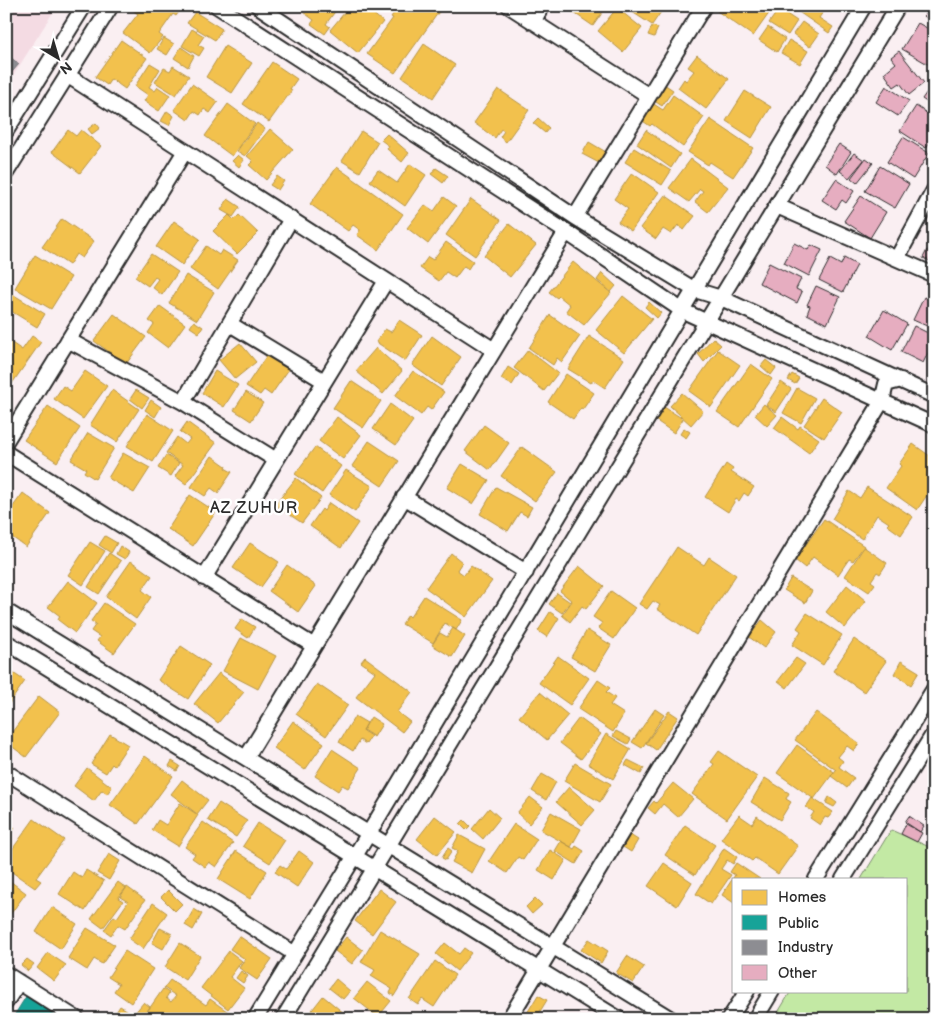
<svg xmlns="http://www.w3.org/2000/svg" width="940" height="1025" font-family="'Balsamiq Sans',sans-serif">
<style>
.built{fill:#f4dbe3}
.green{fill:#c3e9a4;stroke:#778a68}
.homes{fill:#f2c14e;stroke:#b69444}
.public{fill:#17a398;stroke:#1d7f77}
.industry{fill:#8d8d92;stroke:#707073}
.building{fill:#e6adc0;stroke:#2b2b2b}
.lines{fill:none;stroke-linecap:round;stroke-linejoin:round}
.minor-casing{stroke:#2b2b2b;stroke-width:18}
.minor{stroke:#fff;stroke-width:14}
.labels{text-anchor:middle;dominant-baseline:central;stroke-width:5;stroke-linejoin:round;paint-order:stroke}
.neighbourhood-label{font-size:16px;letter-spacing:1px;fill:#2b2b2b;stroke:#fff}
</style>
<rect width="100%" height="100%" fill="#faeff2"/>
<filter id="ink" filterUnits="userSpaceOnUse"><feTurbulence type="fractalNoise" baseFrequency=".02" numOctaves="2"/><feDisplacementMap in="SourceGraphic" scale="10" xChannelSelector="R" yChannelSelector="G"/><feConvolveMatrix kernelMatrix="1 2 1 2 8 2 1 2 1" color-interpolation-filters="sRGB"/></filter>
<g filter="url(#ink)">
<path class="built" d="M 6,6 L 57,6 L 6,87 Z"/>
<path class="green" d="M 891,830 L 934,849 L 934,1019 L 774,1019 L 791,991 L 906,991 L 906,879 L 861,879 Z"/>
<path class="homes" d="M 137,6 L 177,6 L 181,9 L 176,16 L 173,14 L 159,34 L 163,37 L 150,53 L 123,33 L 138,14 L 134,11 Z
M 301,6 L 339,6 L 326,24 L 330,27 L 325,34 L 311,24 L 314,20 L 299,9 Z
M 350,6 L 364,6 L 383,22 L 358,53 L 330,30 Z
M 399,6 L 443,6 L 395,73 L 367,54 L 393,18 L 391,17 Z
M 564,6 L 607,6 L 593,26 Z
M 623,6 L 665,6 L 652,25 Z
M 720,6 L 761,6 L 770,12 L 753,36 L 717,11 Z
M 790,6 L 827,6 L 819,18 L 833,27 L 829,33 Z
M 617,8 L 642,28 L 623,52 L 598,31 Z
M 779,9 L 797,21 L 788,35 L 769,23 Z
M 195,12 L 222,29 L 215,40 L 187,23 Z
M 802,22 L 819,34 L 810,47 L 793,34 Z
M 652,26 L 658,28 L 654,37 L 648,35 Z
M 768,27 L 785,39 L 777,52 L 759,40 Z
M 192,29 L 204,36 L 198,45 L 204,48 L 199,56 L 182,46 Z
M 164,38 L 174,44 L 167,55 L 157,49 Z
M 121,40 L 147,58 L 125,89 L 111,79 L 107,85 L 95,77 Z
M 789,40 L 808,51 L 800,64 L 781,53 Z
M 424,44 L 455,65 L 433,98 L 402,77 Z
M 225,46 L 252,63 L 232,93 L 206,77 Z
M 181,47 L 194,56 L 188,67 L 174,58 Z
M 697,55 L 729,79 L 706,109 L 678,88 L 684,79 L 686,81 L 694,71 L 688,67 Z
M 272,62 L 297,79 L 290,89 L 292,90 L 269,122 L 243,104 Z
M 150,63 L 160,69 L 149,87 L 155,91 L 158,87 L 170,95 L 159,111 L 144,101 L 148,95 L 135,86 Z
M 173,66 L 189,76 L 176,95 L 155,82 L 164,68 L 170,71 Z
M 192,84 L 218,102 L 210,113 L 204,109 L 200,115 L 194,111 L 188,120 L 174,110 Z
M 664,84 L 673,90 L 662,106 L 653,100 Z
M 498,89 L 529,110 L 506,142 L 500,137 L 504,131 L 501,129 L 495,138 L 474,123 Z
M 745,91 L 771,107 L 752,138 L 726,121 Z
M 673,95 L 704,117 L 683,147 L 652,124 L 650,126 L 640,119 L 652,103 L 663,110 Z
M 228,104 L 255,124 L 232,156 L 205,136 Z
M 167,111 L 174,116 L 169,125 L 161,121 Z
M 538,118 L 549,128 L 545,133 L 533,123 Z
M 710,119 L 753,148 L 733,177 L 710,162 L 708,165 L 688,152 Z
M 96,123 L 100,128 L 92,134 L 88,129 Z
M 257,123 L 265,129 L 245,156 L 237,151 Z
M 270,129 L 293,149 L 266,180 L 249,165 L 253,161 L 247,156 Z
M 68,130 L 76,136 L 81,130 L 101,146 L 80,173 L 52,152 Z
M 646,130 L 680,154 L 671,168 L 637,144 Z
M 361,131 L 378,142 L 360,172 L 342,161 Z
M 387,134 L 409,153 L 402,162 L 387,149 L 389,146 L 381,140 Z
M 589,142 L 606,152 L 599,163 L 582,154 Z
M 634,148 L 671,171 L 662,185 L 625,162 Z
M 238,155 L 244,160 L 239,167 L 232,161 Z
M 691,159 L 728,187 L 708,212 L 695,202 L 703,191 L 700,189 L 689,202 L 669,188 Z
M 410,164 L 426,175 L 405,206 L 370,181 L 378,170 L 397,183 Z
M 337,167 L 403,214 L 378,250 L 357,235 L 360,230 L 353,225 L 348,231 L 310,204 Z
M 436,168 L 448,176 L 443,183 L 431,174 Z
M 632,173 L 659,192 L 631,231 L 618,222 L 628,209 L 614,199 Z
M 277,176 L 284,181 L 278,190 L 270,185 Z
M 665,195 L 695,216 L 684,230 L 678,225 L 671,234 L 663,229 L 656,239 L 640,228 Z
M 444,197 L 456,206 L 428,244 L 407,228 L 425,205 L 434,211 Z
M 228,199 L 240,207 L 233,217 L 221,210 Z
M 471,199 L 501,220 L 475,256 L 446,235 Z
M 229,215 L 234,220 L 239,215 L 258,233 L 237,254 L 213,231 Z
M 62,219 L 94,241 L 82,258 L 76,254 L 69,265 L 42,247 Z
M 174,221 L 200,239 L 182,265 L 156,247 Z
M 509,224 L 536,245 L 510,277 L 484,256 Z
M 446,242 L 473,261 L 468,269 L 464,266 L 455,278 L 446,272 L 439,281 L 420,268 L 428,257 L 433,260 Z
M 206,246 L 219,255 L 222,250 L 238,260 L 218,289 L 190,269 Z
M 151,254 L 178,272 L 162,295 L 152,287 L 158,279 L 155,277 L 148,286 L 135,277 Z
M 35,255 L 71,277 L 51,309 L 15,288 Z
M 573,262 L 611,293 L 584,325 L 566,311 L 570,305 L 559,296 L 557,298 L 549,292 Z
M 602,273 L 616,286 L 611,292 L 597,280 Z
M 186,275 L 214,292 L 197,320 L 169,303 Z
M 9,292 L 45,314 L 37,327 L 6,308 L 6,296 Z
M 623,296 L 652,319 L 624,353 L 596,330 Z
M 649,302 L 661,313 L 657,318 L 645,307 Z
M 160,306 L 185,324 L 168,348 L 148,333 L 154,324 L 149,321 Z
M 114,314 L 146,337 L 126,364 L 94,341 Z
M 550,315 L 580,336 L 562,362 L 557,358 L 553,365 L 529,348 Z
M 399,320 L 422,335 L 405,361 L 376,342 L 385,329 L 391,332 Z
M 194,321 L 203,327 L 199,333 L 190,327 Z
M 32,336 L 41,342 L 11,385 L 6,381 L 6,339 L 22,350 Z
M 432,336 L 461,357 L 441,386 L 412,365 Z
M 589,336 L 624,359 L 605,388 L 593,380 L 591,383 L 568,369 Z
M 713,338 L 721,345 L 704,362 L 698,354 Z
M 240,343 L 256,362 L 235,379 L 219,360 Z
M 376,348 L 402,371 L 383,394 L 356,371 Z
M 528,350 L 558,373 L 544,391 L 514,368 Z
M 718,350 L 740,365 L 711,407 L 689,391 Z
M 267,355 L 289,369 L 271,395 L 264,390 L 260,395 L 246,386 Z
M 766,360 L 776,368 L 771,375 L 761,366 Z
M 751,364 L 772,379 L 739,427 L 717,412 Z
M 508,367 L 519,374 L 512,385 L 501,379 Z
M 85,371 L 107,386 L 83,419 L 54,399 L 63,386 L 71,391 Z
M 215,371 L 238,385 L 224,407 L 202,393 Z
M 413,371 L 444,392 L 431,410 L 427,407 L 421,415 L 395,396 Z
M 566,374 L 594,393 L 583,409 L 581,408 L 573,419 L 548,402 Z
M 792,374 L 799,378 L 795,384 L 788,380 Z
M 351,381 L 381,401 L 363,428 L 333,408 Z
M 781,382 L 791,389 L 776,412 L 766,405 Z
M 797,388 L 815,398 L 801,423 L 783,413 Z
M 112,390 L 139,409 L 117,442 L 90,425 Z
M 136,390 L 149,398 L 142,408 L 130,399 Z
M 246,392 L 263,403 L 251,421 L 234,410 Z
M 682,393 L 703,411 L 691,425 L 670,406 Z
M 822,398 L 842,412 L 824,438 L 804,425 Z
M 151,400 L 161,407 L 155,417 L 145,410 Z
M 390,404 L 413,421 L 396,445 L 373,429 Z
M 764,404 L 777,415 L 767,426 L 755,415 Z
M 48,406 L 80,428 L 57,462 L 24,440 Z
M 664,407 L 683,419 L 674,433 L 655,420 Z
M 147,414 L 173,431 L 153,462 L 127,446 Z
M 337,417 L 361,435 L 343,459 L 319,441 Z
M 782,417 L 798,429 L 800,426 L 819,439 L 809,453 L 774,428 Z
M 187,422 L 216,443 L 186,484 L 175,476 L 183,465 L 166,453 L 177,437 L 186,444 L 190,439 L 180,432 Z
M 484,425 L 509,443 L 490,470 L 465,451 Z
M 684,428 L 690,432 L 686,438 L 680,434 Z
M 88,433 L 114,448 L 95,479 L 84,472 L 86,469 L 71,460 Z
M 369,441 L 399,461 L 382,486 L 352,466 Z
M 913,444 L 930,456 L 934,451 L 934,485 L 917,510 L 886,488 L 901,466 L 899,464 Z
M 315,447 L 341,466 L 322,493 L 295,474 Z
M 522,447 L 557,472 L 535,501 L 501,476 Z
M 123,453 L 150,468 L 134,493 L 108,478 Z
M 166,455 L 179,463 L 171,476 L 158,468 Z
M 212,456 L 226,466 L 225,468 L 232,472 L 218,493 L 211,488 L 205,496 L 191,487 Z
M 462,464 L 489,480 L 473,504 L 447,488 Z
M 726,464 L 733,469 L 731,472 L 754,487 L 748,496 L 744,493 L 739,501 L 736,499 L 728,512 L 705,497 Z
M 346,470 L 372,486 L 355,512 L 329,495 Z
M 296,478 L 321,498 L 302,523 L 275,505 Z
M 496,487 L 532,507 L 527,516 L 520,512 L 508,531 L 480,514 Z
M 867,487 L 913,517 L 901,535 L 887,525 L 889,523 L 877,515 L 862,539 L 832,519 L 849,491 L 860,498 Z
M 23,493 L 50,513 L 26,547 L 6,533 L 6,516 Z
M 190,495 L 216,512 L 193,546 L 168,529 Z
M 329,503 L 358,523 L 341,548 L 310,526 L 322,509 L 324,511 Z
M 824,519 L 864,546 L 853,561 L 849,559 L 838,575 L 813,557 L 805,568 L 795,560 Z
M 105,536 L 117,543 L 111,553 L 99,545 Z
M 90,542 L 105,551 L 83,585 L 68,575 Z
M 250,543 L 279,562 L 261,587 L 233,568 Z
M 120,546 L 129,552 L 125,559 L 116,554 Z
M 677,547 L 704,565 L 709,557 L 736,575 L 696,635 L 657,609 L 660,605 L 653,601 L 647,609 L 639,604 Z
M 864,547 L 887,563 L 880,574 L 877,572 L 871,581 L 875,584 L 869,592 L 845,576 Z
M 109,553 L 121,561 L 99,594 L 88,587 Z
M 451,553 L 462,562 L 457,570 L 464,575 L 471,566 L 492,581 L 466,617 L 426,588 Z
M 131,561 L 152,576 L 142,590 L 151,597 L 136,619 L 106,597 Z
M 287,565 L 316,586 L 298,612 L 269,591 Z
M 579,566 L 604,586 L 586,609 L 582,606 L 570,622 L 562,615 L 572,601 L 560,591 Z
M 791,578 L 812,591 L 805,603 L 784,590 Z
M 68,581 L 97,603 L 75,633 L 58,620 L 60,616 L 48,607 Z
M 847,585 L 866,601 L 845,628 L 826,612 Z
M 611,591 L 635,608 L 614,639 L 598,628 L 602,623 L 593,617 Z
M 557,593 L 570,602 L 562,613 L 549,604 Z
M 424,596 L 462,620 L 456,630 L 445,623 L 433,643 L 402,624 L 408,615 L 410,617 Z
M 104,603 L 135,624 L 114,653 L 97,641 L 100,637 L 91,631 L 96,624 L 91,621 Z
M 550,612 L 559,618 L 547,637 L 538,631 Z
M 807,613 L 842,635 L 823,665 L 792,645 L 801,631 L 797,628 Z
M 242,619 L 255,627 L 248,638 L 235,629 Z
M 762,620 L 776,632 L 764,648 L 749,637 Z
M 453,628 L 465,636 L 452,657 L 432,645 L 440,633 L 447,637 Z
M 587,630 L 611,645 L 595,671 L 571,657 Z
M 241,638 L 276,656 L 258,689 L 223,671 Z
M 854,639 L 886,661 L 864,692 L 833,671 Z
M 181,646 L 210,665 L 188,699 L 158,680 Z
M 558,656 L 589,678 L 570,705 L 539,683 Z
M 365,657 L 412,692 L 397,712 L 410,722 L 402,732 L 356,697 L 375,672 L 361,662 Z
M 796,658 L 805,664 L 787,688 L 778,681 Z
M 901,661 L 919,672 L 911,685 L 894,674 Z
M 6,672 L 11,676 L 13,673 L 25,681 L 6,708 L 9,709 L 6,712 Z
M 219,673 L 244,692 L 218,723 L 194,704 Z
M 598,680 L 610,688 L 606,692 L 615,698 L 610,705 L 624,714 L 613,732 L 578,709 Z
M 317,684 L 348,705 L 326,736 L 296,714 Z
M 540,692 L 568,715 L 547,740 L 519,717 Z
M 39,696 L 60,712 L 26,757 L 6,742 L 6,740 Z
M 655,709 L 664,715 L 642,748 L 632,742 Z
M 669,711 L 678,717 L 656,750 L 646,743 Z
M 816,712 L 859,743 L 854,751 L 847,746 L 838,757 L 843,761 L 839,767 L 854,778 L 847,788 L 831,776 L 836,770 L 795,740 Z
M 355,716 L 367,723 L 363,731 L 371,736 L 366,744 L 360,740 L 353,751 L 339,742 Z
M 371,717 L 382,724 L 374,737 L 363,730 Z
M 579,718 L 601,734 L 581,759 L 560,743 Z
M 293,721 L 324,743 L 305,770 L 274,748 Z
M 616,731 L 631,739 L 628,744 L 613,736 Z
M 110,734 L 128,745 L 114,766 L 112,764 L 106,773 L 91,764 Z
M 606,734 L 631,749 L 613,779 L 588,764 Z
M 797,745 L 834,772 L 814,799 L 777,773 Z
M 332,749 L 361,768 L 348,788 L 342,785 L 338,791 L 315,776 Z
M 719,751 L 757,777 L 727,819 L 692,794 L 714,764 L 711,762 Z
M 145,756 L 173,776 L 138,824 L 110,805 Z
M 628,760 L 644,768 L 641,774 L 625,765 Z
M 172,761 L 180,766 L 177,771 L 169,766 Z
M 575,763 L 611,784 L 600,802 L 564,781 Z
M 87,768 L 112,787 L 107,794 L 102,790 L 94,801 L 74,786 Z
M 542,774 L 556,782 L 546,800 L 532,791 Z
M 765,778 L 789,793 L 786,799 L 791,802 L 780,820 L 751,802 Z
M 182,780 L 208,800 L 197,814 L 171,794 Z
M 673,783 L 693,799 L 678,817 L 663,804 L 655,814 L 648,808 L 654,801 L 656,803 Z
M 569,787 L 595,810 L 582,825 L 556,802 Z
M 530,797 L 543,807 L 529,824 L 517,813 Z
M 829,797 L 837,803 L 834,807 L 826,803 Z
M 812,798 L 833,812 L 828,818 L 825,817 L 820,825 L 810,818 L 814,812 L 806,807 Z
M 180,803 L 198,815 L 178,846 L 152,830 L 158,820 L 166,825 Z
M 219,803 L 247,821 L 236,837 L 208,820 Z
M 489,808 L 500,818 L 483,839 L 472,829 Z
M 551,812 L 581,829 L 571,847 L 541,830 Z
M 739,815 L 752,824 L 757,816 L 798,846 L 778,874 L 755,858 L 752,861 L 721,839 Z
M 435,816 L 456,832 L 437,855 L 417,839 Z
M 34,819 L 64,840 L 36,878 L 41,881 L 35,888 L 6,868 L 6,858 Z
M 464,820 L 470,826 L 466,830 L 460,824 Z
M 6,821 L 15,828 L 7,838 L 11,842 L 6,848 Z
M 203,822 L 233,843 L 216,867 L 209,862 L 205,867 L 192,858 L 195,854 L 185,847 Z
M 258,823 L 285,840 L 270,863 L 243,846 Z
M 514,824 L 537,839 L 523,860 L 518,857 L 507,873 L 489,861 Z
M 685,825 L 715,845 L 695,875 L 665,855 Z
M 459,835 L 485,849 L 472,873 L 452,862 L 458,851 L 452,848 Z
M 630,835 L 638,840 L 631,852 L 623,847 Z
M 561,841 L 574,849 L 576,846 L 584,851 L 576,864 L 555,851 Z
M 448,848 L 452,851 L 446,860 L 442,858 Z
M 724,848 L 737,857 L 733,864 L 727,860 L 721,869 L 731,875 L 711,904 L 696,894 Z
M 550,850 L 566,860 L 554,880 L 538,870 Z
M 236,851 L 267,871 L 250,899 L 218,879 Z
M 299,851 L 314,862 L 297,887 L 275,872 L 280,865 L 286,869 Z
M 109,854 L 120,861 L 109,880 L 97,873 Z
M 664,863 L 692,882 L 677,906 L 648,886 Z
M 736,863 L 760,879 L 734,879 L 734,903 L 722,895 L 735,875 L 730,872 Z
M 86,870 L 104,881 L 85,911 L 59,894 L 73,872 L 82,878 Z
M 6,878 L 26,893 L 6,920 Z
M 118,882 L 126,888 L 118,898 L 123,901 L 103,928 L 91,919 Z
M 127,887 L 145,900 L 125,929 L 118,925 L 111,935 L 104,930 L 114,916 L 117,918 L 128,902 L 120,897 Z
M 379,889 L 396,902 L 372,934 L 355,921 Z
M 168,890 L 182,904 L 175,911 L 161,897 Z
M 535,898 L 542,905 L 532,914 L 526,907 Z
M 153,903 L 167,913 L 143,949 L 129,939 Z
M 52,907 L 77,924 L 61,949 L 36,932 Z
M 194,909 L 202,914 L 193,930 L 185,925 Z
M 87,928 L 115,945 L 102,964 L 94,959 L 87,970 L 68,958 Z
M 160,928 L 172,934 L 163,949 L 152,943 Z
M 380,930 L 420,954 L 394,996 L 390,993 L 392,989 L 371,976 L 375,970 L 361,962 Z
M 239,936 L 272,959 L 257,980 L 239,968 L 245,959 L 230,949 Z
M 346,937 L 363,950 L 352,964 L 335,951 Z
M 589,939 L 608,951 L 601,963 L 581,950 Z
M 180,943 L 200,956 L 185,980 L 165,967 Z
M 445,943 L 459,954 L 464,948 L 471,953 L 457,971 L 436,954 Z
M 125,951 L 153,969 L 131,1003 L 114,991 L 119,984 L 108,977 Z
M 229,951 L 242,961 L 230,977 L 244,988 L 228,1009 L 201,988 Z
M 48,953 L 66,965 L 54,981 L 37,968 Z
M 627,956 L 644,967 L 633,983 L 616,973 Z
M 27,959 L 34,964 L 28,971 L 21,965 Z
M 435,961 L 455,975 L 434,1007 L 422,999 L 418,1005 L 409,999 Z
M 241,971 L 248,976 L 243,983 L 236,978 Z
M 336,979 L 350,991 L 343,999 L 329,988 Z
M 170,980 L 206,1005 L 210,999 L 231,1014 L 228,1019 L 142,1019 L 163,989 L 169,993 L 166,998 L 171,1002 L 176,996 L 164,988 Z
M 367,982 L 391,1001 L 378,1017 L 354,998 Z
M 538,995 L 547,1000 L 536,1018 L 527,1013 Z
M 323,996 L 345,1014 L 342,1019 L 305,1019 Z
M 144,1002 L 150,1007 L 140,1019 L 138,1019 L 133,1015 Z
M 120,1006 L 130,1012 L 126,1019 L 113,1017 Z"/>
<path class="public" d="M 27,995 L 64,1019 L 12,1019 Z"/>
<path class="industry" d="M 6,54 L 19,64 L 6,79 Z"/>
<path class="building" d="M 932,6 L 934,6 L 934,24 L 924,16 Z
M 918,23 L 934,32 L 934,63 L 931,66 L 902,49 Z
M 899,51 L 924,83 L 909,95 L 900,83 L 894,87 L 884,73 L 896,63 L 891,57 Z
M 934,82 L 934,107 L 922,99 Z
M 886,86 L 909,101 L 898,116 L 876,102 Z
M 916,106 L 934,118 L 934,136 L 926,148 L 900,131 Z
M 903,137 L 929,153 L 913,179 L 887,162 Z
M 839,144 L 851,152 L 837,174 L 825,165 Z
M 854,153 L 864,160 L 849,178 L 840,171 Z
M 866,158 L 873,163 L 857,183 L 851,178 Z
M 880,166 L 909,184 L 895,208 L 865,191 Z
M 836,179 L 854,191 L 846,203 L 842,200 L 836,209 L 822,200 Z
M 861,196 L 886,212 L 870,238 L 844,221 Z
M 794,243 L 808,250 L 811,245 L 822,250 L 809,276 L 784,263 Z
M 927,250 L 934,252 L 932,262 L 923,258 Z
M 844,258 L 857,265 L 843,292 L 819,280 L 830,259 L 841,265 Z
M 769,263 L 801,279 L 796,289 L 802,292 L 797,303 L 759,283 Z
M 816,286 L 840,297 L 827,324 L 807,314 L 810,306 L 807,305 Z
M 924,297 L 934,301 L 934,329 L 913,320 Z
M 884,310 L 907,324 L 892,350 L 869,336 Z
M 914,326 L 934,336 L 934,341 L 923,363 L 901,352 Z
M 909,816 L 924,826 L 920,832 L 905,822 Z
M 906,824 L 922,833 L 917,842 L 901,834 Z"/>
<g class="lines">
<defs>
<path id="minor" d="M 217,6 L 566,232 L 683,311 L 934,425
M 258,6 L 575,217 L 695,290 L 721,298 L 934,396
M 509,6 L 649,96
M 533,22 L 542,6
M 67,75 L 494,350
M 6,131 L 84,6
M 6,173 L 111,6
M 777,206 L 934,275
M 575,217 L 704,6
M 897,258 L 934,190
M 230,324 L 324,381
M 68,340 L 183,402 L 276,460
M 183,402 L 291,219
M 6,441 L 185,151
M 6,453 L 314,646
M 404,497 L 526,572
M 204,578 L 386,281
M 6,611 L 671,1019
M 6,642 L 619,1019
M 246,758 L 566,232
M 6,772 L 295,954
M 816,879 L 934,689
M 843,879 L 934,733
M 6,974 L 77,1019
M 6,1002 L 19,982
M 255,1019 L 369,833 L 864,6
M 283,1019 L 898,6
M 509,1019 L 882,401 L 886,384 L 901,380
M 729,1019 L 747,991
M 755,1019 L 772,991"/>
</defs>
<use href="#minor" class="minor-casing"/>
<use href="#minor" class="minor"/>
</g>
</g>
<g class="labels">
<g class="neighbourhood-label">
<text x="254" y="508">AZ ZUHUR</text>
</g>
</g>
<rect width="940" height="1025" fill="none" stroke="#fff" stroke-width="25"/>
<rect x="12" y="12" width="915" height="1000" fill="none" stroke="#2b2b2b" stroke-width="2" filter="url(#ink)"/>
<rect x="732" y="878" width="175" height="115" fill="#ffffff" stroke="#aaaaaa"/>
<rect x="742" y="890" width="25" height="15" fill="#f2c14e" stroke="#aaaaaa"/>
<text x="778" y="902" font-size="15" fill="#2b2b2b">Homes</text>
<rect x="742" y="915" width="25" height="15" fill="#17a398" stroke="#aaaaaa"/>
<text x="778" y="928" font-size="15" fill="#2b2b2b">Public</text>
<rect x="742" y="940" width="25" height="15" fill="#8d8d92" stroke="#aaaaaa"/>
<text x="778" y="952" font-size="15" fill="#2b2b2b">Industry</text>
<rect x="742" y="965" width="25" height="15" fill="#e6adc0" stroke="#aaaaaa"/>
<text x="778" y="978" font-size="15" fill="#2b2b2b">Other</text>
<g transform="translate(58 58) rotate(142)" stroke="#ffffff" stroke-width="4" paint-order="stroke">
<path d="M0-4L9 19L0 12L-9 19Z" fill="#2b2b2b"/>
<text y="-8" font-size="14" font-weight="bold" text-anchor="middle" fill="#2b2b2b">N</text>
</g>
</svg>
